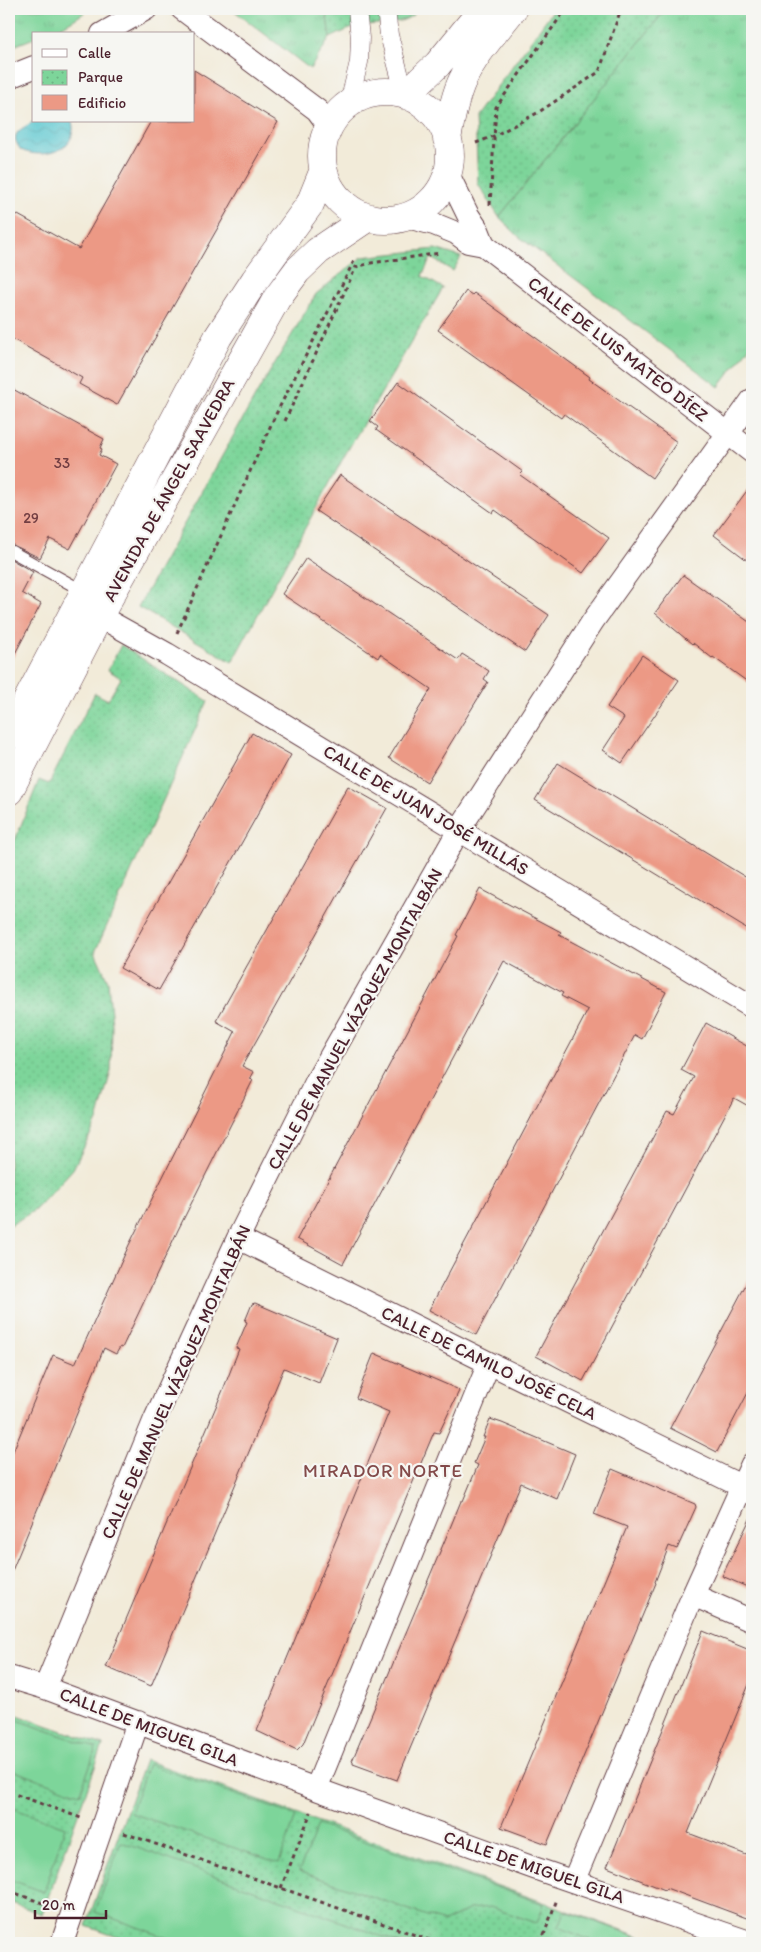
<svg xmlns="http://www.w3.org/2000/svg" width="761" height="1952" font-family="Itim,sans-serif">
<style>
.grass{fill:url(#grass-tufts);stroke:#647a62}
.park{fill:url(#park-dots);stroke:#647a62}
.garden{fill:#7dd59a;stroke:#647a62}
.water{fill:url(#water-waves);stroke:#52737e}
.building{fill:#ec9985}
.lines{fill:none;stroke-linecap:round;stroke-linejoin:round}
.service-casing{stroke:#633e45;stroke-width:13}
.pedestrian-casing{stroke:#633e45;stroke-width:19}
.minor-casing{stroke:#633e45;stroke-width:24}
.tertiary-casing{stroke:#633e45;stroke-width:29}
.path{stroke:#633e45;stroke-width:3;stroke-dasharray:4 4;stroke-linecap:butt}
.service{stroke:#fff;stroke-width:11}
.pedestrian{stroke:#fff;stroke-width:18}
.minor{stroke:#fff;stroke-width:22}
.tertiary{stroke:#fff;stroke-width:28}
.labels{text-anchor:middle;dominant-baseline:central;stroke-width:4.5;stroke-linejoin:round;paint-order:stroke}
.number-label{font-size:15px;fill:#723e42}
.street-label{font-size:18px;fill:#4a1f2b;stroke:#f6f6f2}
.neighbourhood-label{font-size:19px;letter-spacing:1px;fill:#834a4a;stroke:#f6f6f2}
</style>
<defs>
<pattern id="grass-tufts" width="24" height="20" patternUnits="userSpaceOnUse" patternTransform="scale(1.25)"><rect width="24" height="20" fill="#7dd59a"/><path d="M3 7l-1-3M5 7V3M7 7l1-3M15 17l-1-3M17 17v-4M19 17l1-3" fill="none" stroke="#6eb685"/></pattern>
<pattern id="park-dots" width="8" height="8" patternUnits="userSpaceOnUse" patternTransform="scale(1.25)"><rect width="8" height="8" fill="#7dd59a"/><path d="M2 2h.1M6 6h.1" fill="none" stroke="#6eb685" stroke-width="1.8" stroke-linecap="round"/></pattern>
<pattern id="water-waves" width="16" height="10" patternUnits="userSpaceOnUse" patternTransform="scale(1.25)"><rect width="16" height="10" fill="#5ac7d0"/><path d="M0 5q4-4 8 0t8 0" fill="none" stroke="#50aab3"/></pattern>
</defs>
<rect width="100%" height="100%" fill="#f6f6f2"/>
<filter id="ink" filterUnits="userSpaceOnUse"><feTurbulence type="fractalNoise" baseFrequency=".02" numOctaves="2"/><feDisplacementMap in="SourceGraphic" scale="10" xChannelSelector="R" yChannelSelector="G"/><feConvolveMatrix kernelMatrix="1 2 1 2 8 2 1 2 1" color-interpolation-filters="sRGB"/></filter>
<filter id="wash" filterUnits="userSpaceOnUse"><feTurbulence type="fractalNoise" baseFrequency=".0096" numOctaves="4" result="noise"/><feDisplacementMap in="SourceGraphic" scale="20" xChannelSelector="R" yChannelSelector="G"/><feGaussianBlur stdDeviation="1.12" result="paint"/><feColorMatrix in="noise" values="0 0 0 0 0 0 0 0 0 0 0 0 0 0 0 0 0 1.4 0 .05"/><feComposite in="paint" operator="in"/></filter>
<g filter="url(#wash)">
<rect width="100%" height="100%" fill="#f2ebd9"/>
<path class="grass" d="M 9,9 L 90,9 C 73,20 54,34 34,34 L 34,38 L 9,48 Z
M 232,9 L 326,9 L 330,38 L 310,69 Z
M 666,9 L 752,9 L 752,344 L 719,387 L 518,236 L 499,217 Z"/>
<path class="park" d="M 326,9 L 419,9 C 405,27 380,22 360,26 C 350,28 339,34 330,38 Z
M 554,9 L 666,9 L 499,217 L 478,184 L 475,117 Z
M 435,249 L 461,257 L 453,271 L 431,258 L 422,276 L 443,288 L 345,455 L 232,662 L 138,607 L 256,395 L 316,294 L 362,257 Z
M 121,645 L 208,701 L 95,952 L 108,981 L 112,1025 L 111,1071 L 97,1121 L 73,1169 L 35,1210 L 9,1226 L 9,855 L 39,780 L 49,784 L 95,693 L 108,700 L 121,678 L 108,670 Z
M 9,1712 L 103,1745 L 42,1914 L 9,1902 Z
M 145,1760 L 658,1943 L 134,1943 L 86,1926 Z"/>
<path class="garden" d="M 9,1717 L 96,1748 L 80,1794 L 9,1769 Z
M 148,1764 L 296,1816 L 279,1863 L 131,1813 Z
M 9,1807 L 65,1827 L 44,1892 L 9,1879 Z
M 318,1825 L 544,1904 L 537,1923 L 490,1907 L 470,1909 L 444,1922 L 299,1871 Z
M 121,1842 L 400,1943 L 182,1943 L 95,1912 Z
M 565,1911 L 655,1943 L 597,1943 L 559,1927 Z"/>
<path class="water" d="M 34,121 L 72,121 C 80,151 42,160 21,150 C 7,132 23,129 34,121 Z"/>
<g id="blocks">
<path class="building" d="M 194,70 L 278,122 L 117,405 L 79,384 L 82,378 L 9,337 L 9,210 L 79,249 L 151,121 L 194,121 Z
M 466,291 L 472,295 L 474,293 L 590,377 L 589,379 L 677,442 L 652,478 L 564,414 L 561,418 L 438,330 Z
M 398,382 L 523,472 L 520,475 L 609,538 L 583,573 L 495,510 L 493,513 L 376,430 L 378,427 L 370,421 Z
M 9,387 L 104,439 L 100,448 L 102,449 L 99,455 L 116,464 L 70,549 L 50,539 L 40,558 L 9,543 Z
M 340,475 L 549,615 L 525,652 L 316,511 Z
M 752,484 L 752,564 L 714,535 Z
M 9,558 L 33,572 L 22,593 L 41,604 L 9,665 Z
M 306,558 L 458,660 L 462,654 L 489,671 L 484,679 L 488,682 L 427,782 L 389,758 L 431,689 L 380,654 L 378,658 L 282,594 Z
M 683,575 L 752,624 L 752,685 L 713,657 L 712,658 L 693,643 L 692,644 L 655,613 Z
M 642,655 L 679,680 L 622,763 L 603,750 L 624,718 L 607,707 Z
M 252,733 L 291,755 L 159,990 L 120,968 Z
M 558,763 L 752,881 L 752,932 L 535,800 Z
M 348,786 L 387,808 L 242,1066 L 254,1072 L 250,1079 L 253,1080 L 178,1230 L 122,1348 L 120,1347 L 116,1354 L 104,1348 L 9,1578 L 9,1461 L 53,1355 L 75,1364 L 129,1245 L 235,1032 L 216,1021 Z
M 480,889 L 561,932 L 559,935 L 666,992 L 642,1039 L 635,1035 L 476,1335 L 429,1310 L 588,1010 L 561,996 L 563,993 L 504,961 L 343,1264 L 297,1239 L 458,936 L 456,935 Z
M 706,1023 L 752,1049 L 752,1108 L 734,1098 L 583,1381 L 536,1356 L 667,1111 L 674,1114 L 694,1077 L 681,1070 Z
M 752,1273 L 752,1385 L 717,1452 L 670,1428 Z
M 255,1303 L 337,1338 L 319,1383 L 284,1368 L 151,1686 L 106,1667 L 223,1390 L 239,1349 L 236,1348 L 247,1322 L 245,1321 L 252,1304 Z
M 374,1353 L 457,1389 L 459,1391 L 439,1433 L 434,1432 L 313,1720 L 303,1744 L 297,1750 L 257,1731 L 389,1412 L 356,1398 Z
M 490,1419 L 502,1423 L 575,1454 L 557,1499 L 521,1483 L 397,1780 L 353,1764 L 353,1762 L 352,1761 L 450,1528 L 461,1501 L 463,1501 L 478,1465 L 474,1463 L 485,1437 L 483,1437 Z
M 612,1469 L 695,1504 L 696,1507 L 677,1549 L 669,1546 L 655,1582 L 656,1583 L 547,1844 L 501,1827 L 627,1527 L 594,1514 Z
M 752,1515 L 752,1589 L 722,1576 Z
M 703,1631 L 752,1651 L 752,1677 L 688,1833 L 752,1857 L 752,1920 L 666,1888 L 665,1890 L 607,1867 Z"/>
</g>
</g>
<g filter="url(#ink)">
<use href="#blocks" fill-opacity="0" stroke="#633e45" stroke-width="1"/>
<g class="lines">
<defs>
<path id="service" d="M 9,550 L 83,591"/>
<path id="pedestrian" d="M 386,9 L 389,35 L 405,95
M 349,103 L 359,62 L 360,38 L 357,9"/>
<path id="minor" d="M 182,9 L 317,110 L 329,126
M 102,34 L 146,9
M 9,77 L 34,67
M 448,174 L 468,215 L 478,230 L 484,245
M 407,217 L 434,224 L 456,233 L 468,242 L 484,245 L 752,452
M 99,616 L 167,654 L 752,1007
M 238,1238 L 489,1363 L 741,1486
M 693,1595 L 752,1621
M 9,1677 L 45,1688 L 316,1789 L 534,1868 L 752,1943
M 45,1688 L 155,1419 L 238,1238 L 317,1080 L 459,830 L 593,621 L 752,400
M 316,1789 L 489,1363
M 574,1880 L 693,1595 L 752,1464
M 62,1943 L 138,1722"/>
<path id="tertiary" d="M322 156a64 64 0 1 1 128 0a64 64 0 1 1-128 0Z
M 405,95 L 438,64 L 483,9
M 447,139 C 451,119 454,97 463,79 C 475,53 496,31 513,9
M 9,735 L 218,337 L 255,280 L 310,204 L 323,172
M 9,791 L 99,616 L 277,298 L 297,271 L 318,251 L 367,218"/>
</defs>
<use href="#service" class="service-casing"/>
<use href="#pedestrian" class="pedestrian-casing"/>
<use href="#minor" class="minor-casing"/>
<use href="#tertiary" class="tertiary-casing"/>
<path class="path" d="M 476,143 L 494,136 L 539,112 L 599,72 L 621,9
M 490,205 L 496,107 L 566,9
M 285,421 L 356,267 L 371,263 L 441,253
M 177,633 L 275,416 L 355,259
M 9,1792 L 81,1818
M 124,1833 L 438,1943
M 281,1888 L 311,1812
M 9,1891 L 51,1906
M 541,1943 L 557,1899"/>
<use href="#service" class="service"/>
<use href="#pedestrian" class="pedestrian"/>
<use href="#minor" class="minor"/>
<use href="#tertiary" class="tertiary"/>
</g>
</g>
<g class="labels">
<g class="number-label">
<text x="62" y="463">33</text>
<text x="31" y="518">29</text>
</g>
<g class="street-label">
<text transform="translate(618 349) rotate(38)">CALLE DE LUIS MATEO DÍEZ</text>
<text transform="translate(169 490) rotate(-61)">AVENIDA DE ÁNGEL SAAVEDRA</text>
<text transform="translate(426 810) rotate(31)">CALLE DE JUAN JOSÉ MILLÁS</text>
<text transform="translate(355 1019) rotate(-61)">CALLE DE MANUEL VÁZQUEZ MONTALBÁN</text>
<text transform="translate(489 1363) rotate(26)">CALLE DE CAMILO JOSÉ CELA</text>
<text transform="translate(176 1382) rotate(-66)">CALLE DE MANUEL VÁZQUEZ MONTALBÁN</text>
<text transform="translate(149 1727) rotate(21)">CALLE DE MIGUEL GILA</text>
<text transform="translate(534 1867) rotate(19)">CALLE DE MIGUEL GILA</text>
</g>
<g class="neighbourhood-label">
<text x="383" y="1470">MIRADOR NORTE</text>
</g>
</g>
<rect width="761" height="1952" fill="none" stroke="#f6f6f2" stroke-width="30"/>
<rect x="32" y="32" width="162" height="90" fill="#f6f6f2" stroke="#b1a0a2"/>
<rect x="42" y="49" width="25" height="8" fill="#ffffff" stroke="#b1a0a2"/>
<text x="78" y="58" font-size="15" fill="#4a1f2b">Calle</text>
<rect x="42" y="70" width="25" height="15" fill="url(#park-dots)" stroke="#b1a0a2"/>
<text x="78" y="82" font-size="15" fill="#4a1f2b">Parque</text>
<rect x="42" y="95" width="25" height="15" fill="#ec9985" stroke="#b1a0a2"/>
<text x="78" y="108" font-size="15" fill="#4a1f2b">Edificio</text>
<path d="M35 1910v8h71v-8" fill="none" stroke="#4a1f2b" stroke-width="2.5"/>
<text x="42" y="1910" font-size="15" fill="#4a1f2b" stroke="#f6f6f2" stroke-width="4" paint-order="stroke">20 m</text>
</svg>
